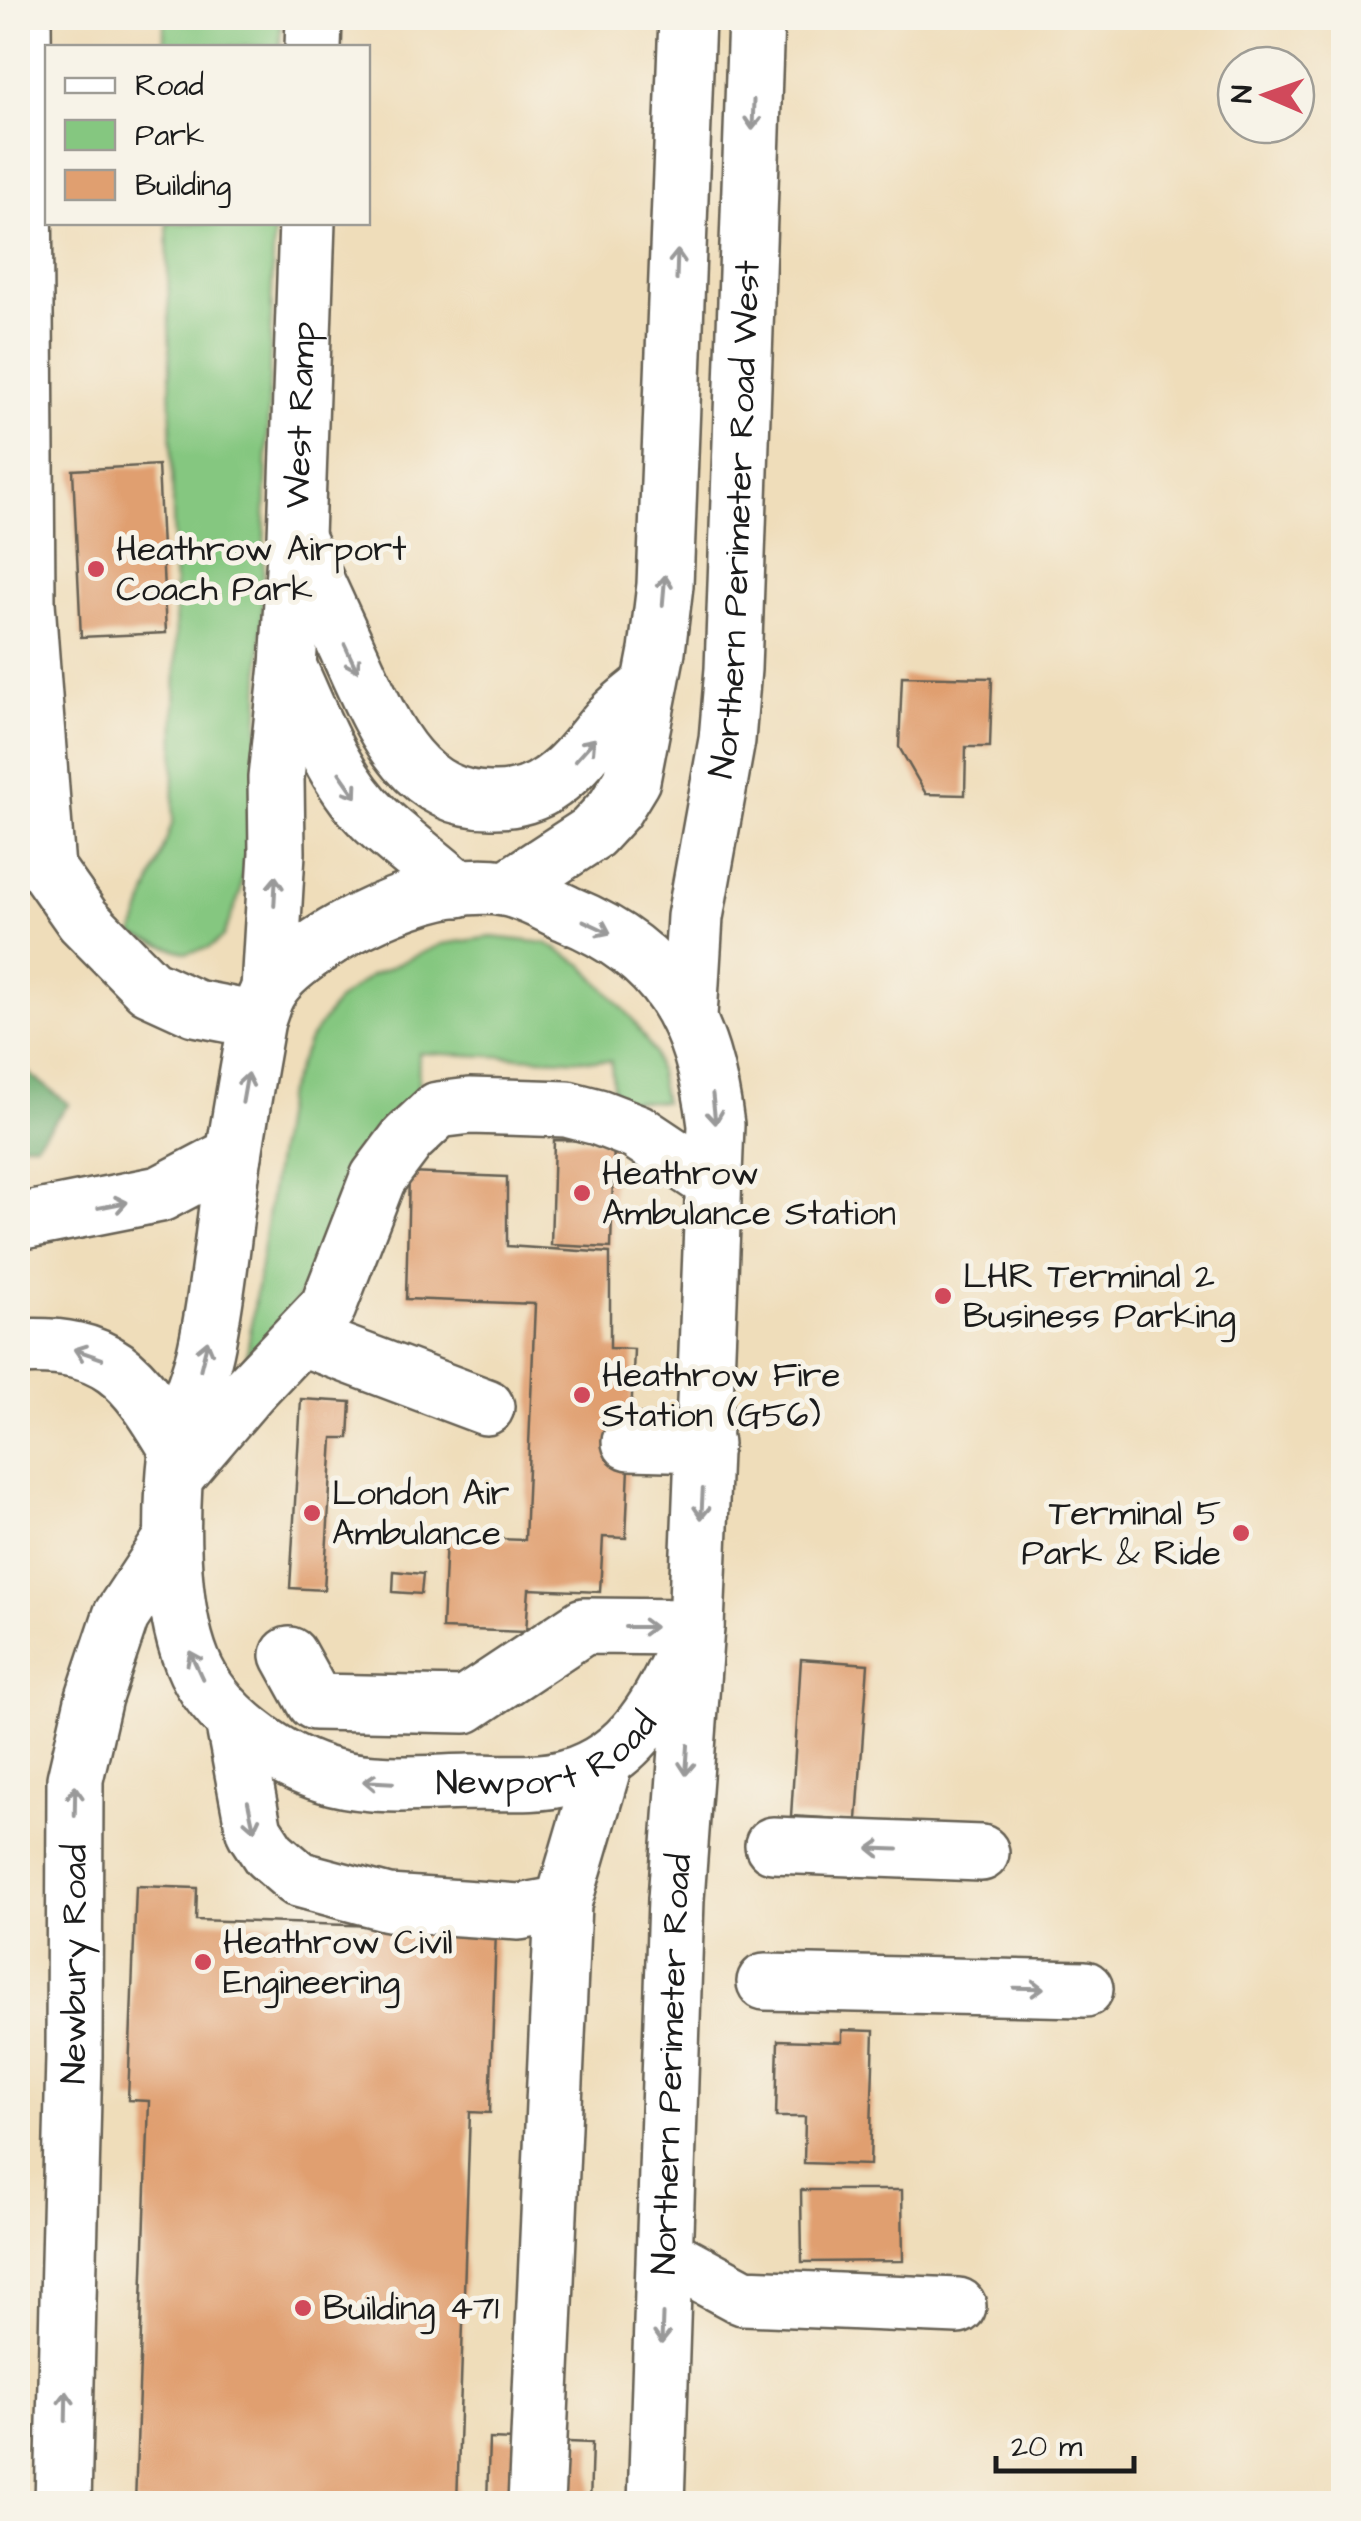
<svg xmlns="http://www.w3.org/2000/svg" width="1361" height="2521" font-family="'Architects Daughter',sans-serif">
<style>
.green{fill:#85c780;stroke:#50724e;stroke-width:2.5}
.forest{fill:#6cac6e;stroke:#446445;stroke-width:2.5}
.building{fill:#e09f70}
.lines{fill:none;stroke-linecap:round;stroke-linejoin:round}
.minor-casing{stroke:#666053;stroke-width:60}
.minor{stroke:#fff;stroke-width:55}
.oneway{stroke:#999}
.poi-dot{fill:#d1495b;stroke:#f7f3e8;stroke-width:4}
.labels{text-anchor:middle;dominant-baseline:central;stroke-width:10;stroke-linejoin:round;paint-order:stroke}
.street-label{font-size:35px;fill:#1c1c1c;stroke:#f7f3e8}
.poi-label{font-size:35px;fill:#1c1c1c;stroke:#f7f3e8;text-anchor:start}
</style>
<rect width="100%" height="100%" fill="#f7f3e8"/>
<filter id="ink" filterUnits="userSpaceOnUse"><feTurbulence type="fractalNoise" baseFrequency=".01" numOctaves="2"/><feDisplacementMap in="SourceGraphic" scale="20" xChannelSelector="R" yChannelSelector="G"/><feConvolveMatrix kernelMatrix="1 2 1 2 8 2 1 2 1" color-interpolation-filters="sRGB"/></filter>
<filter id="wash" filterUnits="userSpaceOnUse"><feTurbulence type="fractalNoise" baseFrequency=".0048" numOctaves="4" result="noise"/><feDisplacementMap in="SourceGraphic" scale="40" xChannelSelector="R" yChannelSelector="G"/><feGaussianBlur stdDeviation="2.25" result="paint"/><feColorMatrix in="noise" values="0 0 0 0 0 0 0 0 0 0 0 0 0 0 0 0 0 1.4 0 .05"/><feComposite in="paint" operator="in"/></filter>
<g filter="url(#wash)">
<rect width="100%" height="100%" fill="#efddba"/>
<path class="green" d="M 164,18 L 281,18 L 280,47 L 164,47 Z
M 167,223 L 274,223 L 256,815 L 248,841 L 240,894 L 223,937 L 209,948 L 186,953 L 133,935 L 173,821 L 176,658 Z
M 492,937 L 546,943 L 583,965 L 632,1018 L 654,1053 L 664,1102 L 614,1100 L 611,1061 L 419,1053 L 418,1093 L 368,1142 L 345,1184 L 323,1249 L 286,1321 L 246,1360 L 285,1097 L 308,1042 L 337,1001 L 370,976 L 442,944 Z"/>
<path class="forest" d="M 18,1065 L 69,1104 L 36,1143 L 18,1143 Z"/>
<g id="blocks">
<path class="building" d="M 158,465 L 166,633 L 81,637 L 73,470 Z
M 902,676 L 992,678 L 990,747 L 966,747 L 965,795 L 926,794 L 899,747 Z
M 554,1140 L 614,1141 L 611,1248 L 551,1245 Z
M 409,1173 L 507,1177 L 507,1246 L 610,1253 L 610,1348 L 634,1349 L 626,1538 L 603,1537 L 600,1592 L 529,1589 L 526,1632 L 442,1629 L 446,1537 L 525,1540 L 535,1304 L 406,1299 Z
M 301,1399 L 351,1402 L 349,1438 L 333,1438 L 324,1590 L 290,1588 Z
M 394,1571 L 423,1574 L 421,1594 L 393,1592 Z
M 801,1659 L 868,1664 L 857,1820 L 791,1816 Z
M 136,1886 L 197,1888 L 196,1920 L 496,1930 L 490,2113 L 470,2112 L 457,2504 L 135,2504 L 149,2101 L 128,2100 Z
M 842,2030 L 874,2031 L 870,2165 L 804,2163 L 805,2117 L 776,2117 L 778,2040 L 842,2042 Z
M 801,2190 L 902,2190 L 903,2261 L 802,2262 Z
M 489,2439 L 592,2443 L 590,2504 L 487,2504 Z"/>
</g>
</g>
<g filter="url(#ink)">
<use href="#blocks" fill-opacity="0" stroke="#666053" stroke-width="2.5"/>
<g class="lines">
<defs>
<g id="minor">
<path d="M 23,18 L 27,603 L 47,869 L 83,920 L 149,987 L 195,1008 L 257,1020"/>
<path d="M 313,48 L 314,18"/>
<path d="M 299,544 C 316,581 333,618 350,655 C 380,720 410,803 495,800 C 515,800 536,794 552,782 C 575,766 591,742 609,721 C 620,708 636,697 649,686"/>
<path d="M 288,666 C 313,719 333,779 376,820 C 402,844 431,865 458,889"/>
<path d="M 508,888 L 592,833 L 615,808 L 632,780 L 657,651 L 665,585 L 687,18"/>
<path id="s1" d="M 269,989 L 277,853 L 276,778 L 288,666 L 296,537 L 307,222"/>
<path id="s2" d="M 689,1016 L 695,917 L 727,740 L 733,669 L 756,18"/>
<path d="M 18,1222 L 160,1194 L 234,1155"/>
<path d="M 300,1337 L 486,1407"/>
<path d="M 18,1347 C 109,1342 133,1374 177,1448"/>
<path d="M 630,1442 L 705,1444"/>
<path d="M 178,1473 L 249,1390 L 328,1307 L 378,1178 L 408,1138 L 438,1110 L 470,1106 L 567,1109 L 598,1117 L 637,1132 L 712,1182"/>
<path d="M 289,1655 L 315,1702 L 465,1705 L 584,1626 L 696,1627"/>
<path d="M 233,1720 L 254,1831 L 269,1854 L 298,1879 L 388,1903 L 519,1912 L 563,1904"/>
<path d="M 773,1845 L 981,1853"/>
<path d="M 765,1982 L 1085,1989"/>
<path d="M 665,2255 L 743,2297 L 958,2306"/>
<path id="s3" d="M 63,2504 L 74,2056 L 75,1779 L 94,1697 L 121,1616 L 172,1539"/>
<path d="M 536,2504 L 563,1904 L 605,1761"/>
<path id="s4" d="M 656,2504 L 676,1899 L 696,1627 L 716,1125 C 703,1020 668,955 568,914 C 548,905 525,891 504,888 C 455,880 401,901 358,922 C 332,935 282,966 268,992 C 263,1000 261,1011 257,1020 C 249,1065 241,1110 234,1155 C 224,1219 220,1285 206,1349 C 199,1383 180,1417 177,1451 C 170,1513 169,1603 192,1661 C 213,1715 280,1764 334,1777 C 377,1788 426,1783 470,1782 C 502,1782 538,1786 568,1777 C 641,1756 666,1689 696,1627"/>
</g>
</defs>
<use href="#minor" class="minor-casing"/>
<use href="#minor" class="minor"/>
</g>
<defs><path id="oneway-shaft" d="M-6 0H5M1.5-3L5.5 0L1.5 3" fill="none" stroke-width="1.6" stroke-linecap="round" stroke-linejoin="round" transform="scale(2.5)"/></defs>
<g class="oneway">
<use href="#oneway-shaft" transform="translate(753 115) rotate(92)"/>
<use href="#oneway-shaft" transform="translate(677 265) rotate(-88)"/>
<use href="#oneway-shaft" transform="translate(664 590) rotate(-85)"/>
<use href="#oneway-shaft" transform="translate(351 658) rotate(65)"/>
<use href="#oneway-shaft" transform="translate(585 750) rotate(-48)"/>
<use href="#oneway-shaft" transform="translate(348 785) rotate(55)"/>
<use href="#oneway-shaft" transform="translate(275 891) rotate(-87)"/>
<use href="#oneway-shaft" transform="translate(597 927) rotate(25)"/>
<use href="#oneway-shaft" transform="translate(245 1088) rotate(-80)"/>
<use href="#oneway-shaft" transform="translate(714 1109) rotate(84)"/>
<use href="#oneway-shaft" transform="translate(113 1205) rotate(-11)"/>
<use href="#oneway-shaft" transform="translate(88 1354) rotate(-161)"/>
<use href="#oneway-shaft" transform="translate(204 1355) rotate(-76)"/>
<use href="#oneway-shaft" transform="translate(702 1504) rotate(93)"/>
<use href="#oneway-shaft" transform="translate(640 1627)"/>
<use href="#oneway-shaft" transform="translate(196 1665) rotate(-115)"/>
<use href="#oneway-shaft" transform="translate(687 1760) rotate(94)"/>
<use href="#oneway-shaft" transform="translate(378 1782) rotate(-177)"/>
<use href="#oneway-shaft" transform="translate(75 1801) rotate(-89)"/>
<use href="#oneway-shaft" transform="translate(251 1816) rotate(78)"/>
<use href="#oneway-shaft" transform="translate(883 1849) rotate(-178)"/>
<use href="#oneway-shaft" transform="translate(1029 1988) rotate(1)"/>
<use href="#oneway-shaft" transform="translate(662 2329) rotate(92)"/>
<use href="#oneway-shaft" transform="translate(66 2406) rotate(-89)"/>
</g>
</g>
<g class="poi-dot">
<circle cx="96" cy="569" r="10"/>
<circle cx="582" cy="1193" r="10"/>
<circle cx="943" cy="1296" r="10"/>
<circle cx="582" cy="1395" r="10"/>
<circle cx="312" cy="1513" r="10"/>
<circle cx="1241" cy="1533" r="10"/>
<circle cx="203" cy="1962" r="10"/>
<circle cx="303" cy="2308" r="10"/>
</g>
<g class="labels">
<g class="street-label">
<text stroke="none"><textPath href="#s1" startOffset="575">West Ramp</textPath></text>
<text stroke="none"><textPath href="#s2" startOffset="500">Northern Perimeter Road West</textPath></text>
<text stroke="none"><textPath href="#s4" startOffset="3082">Newport Road</textPath></text>
<text stroke="none"><textPath href="#s3" startOffset="540">Newbury Road</textPath></text>
<text stroke="none"><textPath href="#s4" startOffset="440">Northern Perimeter Road</textPath></text>
</g>
<g class="poi-label">
<text x="116" y="549">Heathrow Airport<tspan x="116" dy="40">Coach Park</tspan></text>
<text x="602" y="1173">Heathrow<tspan x="602" dy="40">Ambulance Station</tspan></text>
<text x="963" y="1276">LHR Terminal 2<tspan x="963" dy="40">Business Parking</tspan></text>
<text x="602" y="1375">Heathrow Fire<tspan x="602" dy="40">Station (G56)</tspan></text>
<text x="332" y="1493">London Air<tspan x="332" dy="40">Ambulance</tspan></text>
<text x="1221" y="1513" text-anchor="end">Terminal 5<tspan x="1221" dy="40">Park &amp; Ride</tspan></text>
<text x="223" y="1942">Heathrow Civil<tspan x="223" dy="40">Engineering</tspan></text>
<text x="323" y="2308">Building 471</text>
</g>
</g>
<rect width="1361" height="2521" fill="none" stroke="#f7f3e8" stroke-width="60"/>
<rect x="45" y="45" width="325" height="180" fill="#f7f3e8" stroke="#9f9d96" stroke-width="2.5"/>
<rect x="65" y="78" width="50" height="15" fill="#ffffff" stroke="#9f9d96" stroke-width="2.5"/>
<text x="135" y="95" font-size="30" fill="#1c1c1c">Road</text>
<rect x="65" y="120" width="50" height="30" fill="#85c780" stroke="#9f9d96" stroke-width="2.5"/>
<text x="135" y="145" font-size="30" fill="#1c1c1c">Park</text>
<rect x="65" y="170" width="50" height="30" fill="#e09f70" stroke="#9f9d96" stroke-width="2.5"/>
<text x="135" y="195" font-size="30" fill="#1c1c1c">Building</text>
<g transform="translate(1266 95) rotate(272)"><circle r="48" fill="#f7f3e8" stroke="#9f9d96" stroke-width="2.5"/>
<path d="M0-8L18 38L0 25L-18 38Z" fill="#d1495b"/>
<text y="-15" font-size="28" font-weight="bold" text-anchor="middle" fill="#1c1c1c">N</text>
</g>
<path d="M996 2456v15h138v-15" fill="none" stroke="#1c1c1c" stroke-width="5"/>
<text x="1011" y="2456" font-size="30" fill="#1c1c1c" stroke="#f7f3e8" stroke-width="8" paint-order="stroke">20 m</text>
</svg>
